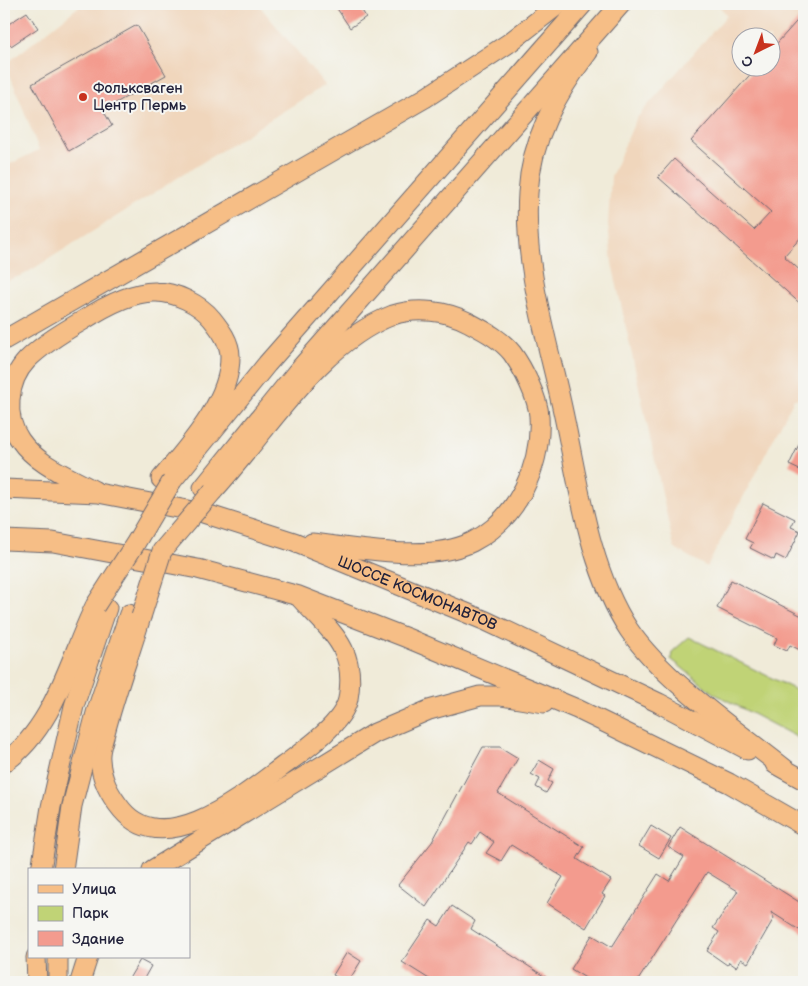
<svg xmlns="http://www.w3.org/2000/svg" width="808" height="986" font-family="'Balsamiq Sans',sans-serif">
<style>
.built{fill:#f0d6bc;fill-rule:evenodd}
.green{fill:#c0d376;stroke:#717a58}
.building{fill:#f39b8e}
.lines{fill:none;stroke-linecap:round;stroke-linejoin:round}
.primary-casing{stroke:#6a6872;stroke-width:21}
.trunk-casing{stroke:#6a6872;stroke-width:21}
.primary{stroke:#f6be86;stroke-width:19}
.trunk{stroke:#f6be86;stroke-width:19}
.trunk-bridge-casing{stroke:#6a6872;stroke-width:21;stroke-linecap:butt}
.trunk-bridge{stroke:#f6be86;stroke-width:19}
.poi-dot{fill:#c8321e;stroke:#f6f6f2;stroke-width:2}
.labels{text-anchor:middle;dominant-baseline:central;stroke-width:4;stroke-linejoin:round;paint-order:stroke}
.poi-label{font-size:15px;fill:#22223b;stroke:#f6f6f2;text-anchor:start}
.street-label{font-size:15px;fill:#22223b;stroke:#f6f6f2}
</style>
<rect width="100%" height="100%" fill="#f6f6f2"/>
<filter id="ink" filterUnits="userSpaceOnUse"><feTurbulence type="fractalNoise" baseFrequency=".02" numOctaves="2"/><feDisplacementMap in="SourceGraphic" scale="10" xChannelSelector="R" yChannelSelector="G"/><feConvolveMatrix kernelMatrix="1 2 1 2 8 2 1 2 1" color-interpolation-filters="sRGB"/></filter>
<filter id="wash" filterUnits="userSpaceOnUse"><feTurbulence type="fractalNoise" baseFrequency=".0096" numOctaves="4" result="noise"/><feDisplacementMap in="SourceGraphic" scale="20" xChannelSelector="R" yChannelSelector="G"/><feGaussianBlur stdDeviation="1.12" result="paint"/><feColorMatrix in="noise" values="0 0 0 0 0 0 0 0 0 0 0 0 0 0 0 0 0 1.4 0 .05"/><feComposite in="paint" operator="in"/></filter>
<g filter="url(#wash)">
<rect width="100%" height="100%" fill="#f0ebd9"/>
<path class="built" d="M 82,4 L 258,4 L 325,85 L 25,274 L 4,282 L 4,167 L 39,150 L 6,64 Z
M 717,4 L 804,4 L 804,399 L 794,399 L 707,567 L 674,548 L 612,263 L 608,224 L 611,177 L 636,119 L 727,15 ZM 740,38 L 770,38 L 770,68 L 740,68 Z"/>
<path class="green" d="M 689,637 L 804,694 L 804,741 L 713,693 L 671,659 L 672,652 Z"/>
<g id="blocks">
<path class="building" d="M 334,4 L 358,4 L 366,17 L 350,28 Z
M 27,12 L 38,28 L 11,46 L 4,34 L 4,27 Z
M 804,13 L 804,234 L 784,256 L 804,274 L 804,307 L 658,177 L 674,159 L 754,230 L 771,212 L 691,141 L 756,68 L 770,68 L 770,51 Z
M 137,25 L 166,75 L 103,110 L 112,126 L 69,151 L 32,84 Z
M 804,434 L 804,472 L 789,465 Z
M 763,503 L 795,519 L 791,527 L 800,531 L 786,560 L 776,555 L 774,560 L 750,548 L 753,543 L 745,539 Z
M 731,580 L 804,617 L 804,652 L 790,645 L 787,651 L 774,645 L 777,638 L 717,608 Z
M 483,747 L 500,747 L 518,758 L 498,793 L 584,847 L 577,859 L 611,880 L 602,894 L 605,896 L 586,928 L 547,903 L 563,877 L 511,845 L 501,861 L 486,853 L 494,842 L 480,832 L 472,844 L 469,842 L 426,907 L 398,885 L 432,842 Z
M 539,760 L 554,769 L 548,781 L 552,783 L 546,793 L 536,787 L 540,779 L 531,774 Z
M 651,826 L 671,838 L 659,858 L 639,846 Z
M 680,827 L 804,905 L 804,933 L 771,912 L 774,918 L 748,963 L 741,959 L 736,967 L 729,962 L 727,965 L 707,951 L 719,932 L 713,928 L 738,891 L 707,872 L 637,982 L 592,982 L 571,969 L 592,935 L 612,947 L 658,874 L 669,881 L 684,857 L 668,847 Z
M 452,906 L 475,921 L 471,929 L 553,982 L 434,982 L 402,962 L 430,920 L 439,926 Z
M 347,952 L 361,961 L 348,982 L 345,982 L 333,975 Z
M 140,960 L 151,966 L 142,982 L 127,982 Z"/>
</g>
</g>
<g filter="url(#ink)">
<use href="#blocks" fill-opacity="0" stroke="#6a6872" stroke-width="1"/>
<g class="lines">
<defs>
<g id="primary">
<path d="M 588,52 C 556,94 531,140 528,193 C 523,265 547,338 562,407 C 578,479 588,568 629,630 C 664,681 736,730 785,769"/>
<path d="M 4,340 L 425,98 L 509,43 L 559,4"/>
<path id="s1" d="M 4,489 L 98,493 L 203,513 L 294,542 L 486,621 L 659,703 L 748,750"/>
<path d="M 95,491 C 70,477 37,465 20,440 C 4,417 7,381 27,360 C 43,344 63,332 82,321 C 102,308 132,291 156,292 C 175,292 200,304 212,319 C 220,329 230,342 230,356 C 231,400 188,447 161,479"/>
<path d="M 213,491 C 267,433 317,344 393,315 C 417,307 447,311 468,322 C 483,330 501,339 512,353 C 523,368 538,398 539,416 C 542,465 518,519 472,542 C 429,563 359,548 312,543"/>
<path d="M 4,540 L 53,542 L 198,569 L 299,596 L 407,638 L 577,709 L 729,783 L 804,826"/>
<path d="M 141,617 C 129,656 115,694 105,733 C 103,741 99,751 100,759 C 101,779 109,794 122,810 C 165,861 244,795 283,766 C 302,752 343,724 348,699 C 357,649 332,633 301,599"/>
<path d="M 4,763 C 55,727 69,659 95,606"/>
<path d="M 775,764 L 804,780"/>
<path d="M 152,870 L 375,733 L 429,710 L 480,696 L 501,696 L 544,703"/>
<path d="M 80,982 L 88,957"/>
</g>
<path id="trunk" d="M 172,481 L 267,364 L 583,4
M 203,488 L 296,373 L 621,4
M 41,870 L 51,807 L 74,706 L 107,608
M 63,870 L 72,806 L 96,713 L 129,614
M 36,957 L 37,982
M 58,957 L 58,982"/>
</defs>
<use href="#primary" class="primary-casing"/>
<use href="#trunk" class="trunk-casing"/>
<use href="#primary" class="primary"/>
<use href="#trunk" class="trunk"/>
<defs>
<path id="trunk-bridge" d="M 95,606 L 135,544 L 172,481
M 141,617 L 162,551 L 213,491"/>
</defs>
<use href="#trunk-bridge" class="trunk-bridge-casing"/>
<use href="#trunk-bridge" class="trunk-bridge"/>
</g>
</g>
<circle class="poi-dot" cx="83" cy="97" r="5"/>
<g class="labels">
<g class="poi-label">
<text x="93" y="88">Фольксваген<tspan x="93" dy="17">Центр Пермь</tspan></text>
</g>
<g class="street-label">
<text stroke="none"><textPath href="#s1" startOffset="430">ШОССЕ КОСМОНАВТОВ</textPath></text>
</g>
</g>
<rect width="808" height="986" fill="none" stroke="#f6f6f2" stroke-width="20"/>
<rect x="28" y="868" width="162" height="90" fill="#f6f6f2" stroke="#a1a1a9"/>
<rect x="38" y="885" width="25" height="8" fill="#f6be86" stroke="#a1a1a9"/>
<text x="72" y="894" font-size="15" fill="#22223b">Улица</text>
<rect x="38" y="906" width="25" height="15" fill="#c0d376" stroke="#a1a1a9"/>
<text x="72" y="918" font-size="15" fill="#22223b">Парк</text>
<rect x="38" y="931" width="25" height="15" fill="#f39b8e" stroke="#a1a1a9"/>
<text x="72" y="944" font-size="15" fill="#22223b">Здание</text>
<g transform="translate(756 52) rotate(222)"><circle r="24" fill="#f6f6f2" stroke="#a1a1a9"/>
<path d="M0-4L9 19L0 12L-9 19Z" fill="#c8321e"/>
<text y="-8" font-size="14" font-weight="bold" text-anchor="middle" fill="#22223b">С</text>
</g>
</svg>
